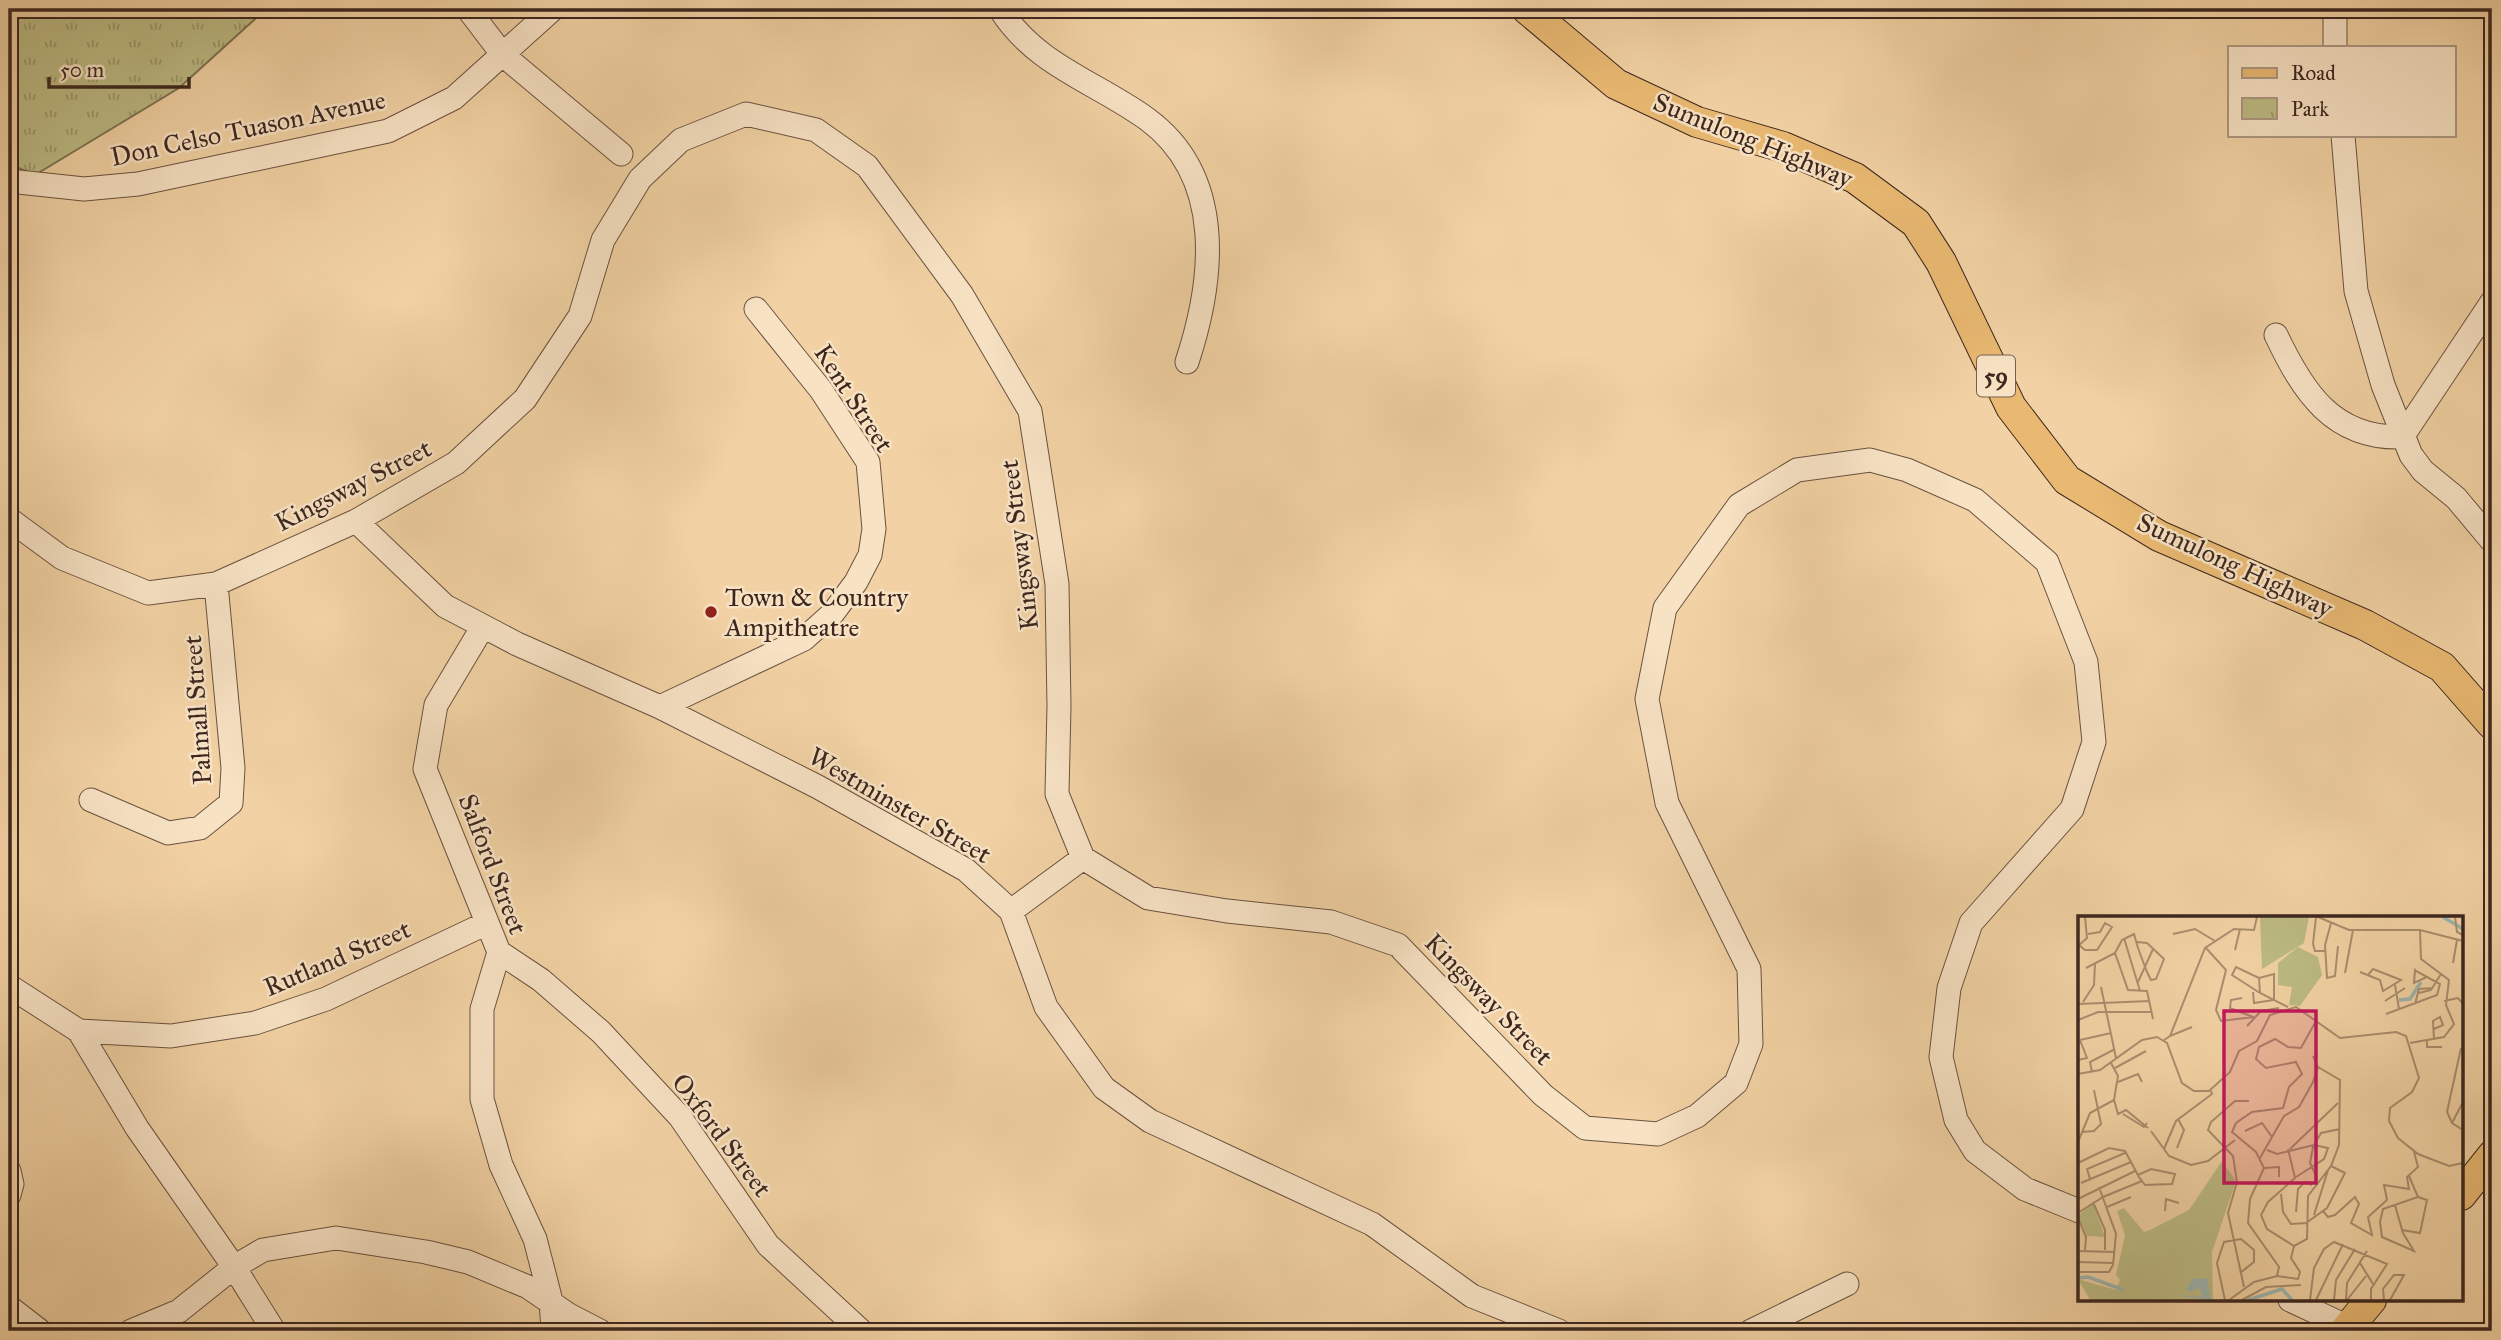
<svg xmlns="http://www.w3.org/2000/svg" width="2501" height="1340" font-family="'IM FELL Great Primer',serif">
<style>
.park{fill:url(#park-tufts);stroke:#7d7152;stroke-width:2}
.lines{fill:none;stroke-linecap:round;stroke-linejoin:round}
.minor-casing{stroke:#6a5240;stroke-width:25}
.major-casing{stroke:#3d271f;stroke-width:32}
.minor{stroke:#f7e2c4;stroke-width:23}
.major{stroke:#e9b972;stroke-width:30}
.poi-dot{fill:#8f2418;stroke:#f7e2c4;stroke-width:2.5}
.labels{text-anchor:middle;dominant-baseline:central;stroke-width:5;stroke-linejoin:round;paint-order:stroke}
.shield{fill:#f7e2c4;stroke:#755f50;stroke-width:2}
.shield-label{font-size:24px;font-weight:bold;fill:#3d271f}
.street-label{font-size:26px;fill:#3d271f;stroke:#f7e2c4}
.poi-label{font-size:26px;fill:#3d271f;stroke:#f7e2c4;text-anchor:start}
.inset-river{fill:none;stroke:#9cb6ae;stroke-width:3.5}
.inset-road{fill:none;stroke:#aa8e6f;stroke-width:2}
.view{fill:#c2185b;fill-opacity:0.15;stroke:#c2185b;stroke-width:3.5}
.inset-edge{fill:none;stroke:#3d271f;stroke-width:3.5}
</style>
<defs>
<pattern id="park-tufts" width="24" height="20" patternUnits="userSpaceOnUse" patternTransform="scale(1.75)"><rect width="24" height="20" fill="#bdbb84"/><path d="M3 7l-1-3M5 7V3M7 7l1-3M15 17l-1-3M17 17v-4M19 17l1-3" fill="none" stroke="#9b986b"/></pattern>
</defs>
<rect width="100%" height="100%" fill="#f2d2a4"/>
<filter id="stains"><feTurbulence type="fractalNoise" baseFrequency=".00286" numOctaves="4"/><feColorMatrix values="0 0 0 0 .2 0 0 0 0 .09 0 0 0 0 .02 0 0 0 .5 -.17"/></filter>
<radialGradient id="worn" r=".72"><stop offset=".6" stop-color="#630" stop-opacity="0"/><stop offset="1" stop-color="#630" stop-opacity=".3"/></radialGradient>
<path class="park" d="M 9,9 L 266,9 L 179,88 L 35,175 L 9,164 Z"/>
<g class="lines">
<defs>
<path id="minor" d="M 468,9 L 503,55 L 621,154
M 1000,9 C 1035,65 1096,82 1147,119 C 1226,177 1214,280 1187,362
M 2335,9 L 2335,47
M 2343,135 L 2356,291 L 2383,385 L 2411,455 L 2423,471 L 2456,498 L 2492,541
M 9,181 L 84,189 L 138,184 L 388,131 L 454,98 L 553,9
M 2276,335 C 2303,392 2333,439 2402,437
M 2402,437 L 2492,302
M 9,519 L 62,558 L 148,593 L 216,584 L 356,521 L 456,463 L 525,399 L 580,316 L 603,240 L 640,179 L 681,140 L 746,114 L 816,130 L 867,166 L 962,295 L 1030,411 L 1057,584 L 1059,706 L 1057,794 L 1083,858 L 1148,898 L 1227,911 L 1331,922 L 1398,945 L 1543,1095 L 1585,1128 L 1658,1134 L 1697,1116 L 1736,1083 L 1751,1044 L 1749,969 L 1667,803 L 1647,699 L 1665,608 L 1739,505 L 1797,470 L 1870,460 L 1907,470 L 1975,500 L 2047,562 L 2086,662 L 2094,742 L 2072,809 L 1971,923 L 1949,988 L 1941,1057 L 1956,1120 L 1975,1151 L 2025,1189 L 2079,1211
M 356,521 L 445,606 L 517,644 L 660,707 L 818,787 L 966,870 L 1011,911 L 1046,1007 L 1104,1088 L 1150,1121 L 1372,1224 L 1472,1296 L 1559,1331
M 482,628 L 436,705 L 425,769 L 499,952 L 482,1009 L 482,1099 L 501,1165 L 535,1239 L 551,1301 L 553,1331
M 660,707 L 804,639 L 833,613 L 856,582 L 870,555 L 874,529 L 868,462 L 821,390 L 756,309
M 91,800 L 168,833 L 200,828 L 231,803 L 233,768 L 216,584
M 1011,911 L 1083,858
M 499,952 L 541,980 L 601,1032 L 680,1117 L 768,1245 L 861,1331
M 9,986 L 79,1031 L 171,1036 L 255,1023 L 326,999 L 487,923
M 79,1031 L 137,1128 L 234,1267 L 274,1331
M 9,1171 L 12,1184 L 9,1195
M 2290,1300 L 2348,1327
M 9,1307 L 40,1331
M 131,1331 L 179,1311 L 234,1267 L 263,1250 L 336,1238 L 426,1252 L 468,1262 L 528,1287 L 569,1315 L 600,1331
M 1751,1331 L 1847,1284"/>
<path id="major" d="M 1527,9 L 1616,84 L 1697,122 L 1783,147 L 1855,178 L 1916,223 L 1941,262 L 2011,407 L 2067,480 L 2159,536 L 2365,625 L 2442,667 L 2492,724
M 2461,1195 L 2492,1156
M 2345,1331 L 2371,1300"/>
</defs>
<use href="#minor" class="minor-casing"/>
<use href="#major" class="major-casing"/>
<use href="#minor" class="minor"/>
<use href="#major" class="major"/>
</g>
<circle class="poi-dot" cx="711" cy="612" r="7"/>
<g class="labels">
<rect class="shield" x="1977" y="355.5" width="38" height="41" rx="5"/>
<g class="shield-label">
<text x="1996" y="376">59</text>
</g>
<g class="street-label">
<text transform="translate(248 128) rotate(-12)">Don Celso Tuason Avenue</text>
<text transform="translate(1753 140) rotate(22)">Sumulong Highway</text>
<text transform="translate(854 398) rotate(57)">Kent Street</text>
<text transform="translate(353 485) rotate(-27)">Kingsway Street</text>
<text transform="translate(1019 545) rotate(-97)">Kingsway Street</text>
<text transform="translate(2235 565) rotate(25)">Sumulong Highway</text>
<text transform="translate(197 710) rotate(-94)">Palmall Street</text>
<text transform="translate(900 805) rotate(30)">Westminster Street</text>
<text transform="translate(493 864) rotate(69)">Salford Street</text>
<text transform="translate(337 958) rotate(-23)">Rutland Street</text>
<text transform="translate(1489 999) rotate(46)">Kingsway Street</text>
<text transform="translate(722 1135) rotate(53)">Oxford Street</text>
</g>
<g class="poi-label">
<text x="725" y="597">Town &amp; Country<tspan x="725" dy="30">Ampitheatre</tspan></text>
</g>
</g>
<g transform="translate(2078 916)">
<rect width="385" height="385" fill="#f2d2a4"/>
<path d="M 15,287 L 27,321 L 9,320 L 0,300 Z" fill="#bdbb84"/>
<path d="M 182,1 L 231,1 L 226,27 L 184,53 ZM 220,31 L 240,41 L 244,59 L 222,90 L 211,89 L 214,71 L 200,69 L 200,47 Z" fill="#bdbb84"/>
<path d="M 144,245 L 158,265 L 134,336 L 135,384 L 12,384 L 0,363 L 38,374 L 42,364 L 38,359 L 47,319 L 39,295 L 46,292 L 66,316 L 72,314 L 111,294 Z" fill="#bdbb84"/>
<path d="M 129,362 L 133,384 L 96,379 L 125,381 L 121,372 L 111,376 L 108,373 L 115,363 Z" fill="#9cb6ae"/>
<path class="inset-river" d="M 365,1 L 385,13M 321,84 L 332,83 L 343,66M 0,362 L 10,361 L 46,374M 170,384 L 204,373 L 214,384"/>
<path class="inset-road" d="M 238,1 L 235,28 L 237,35 L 247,35M 240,1 L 271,14 L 342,14 L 385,25M 377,1 L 379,16 L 385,19M 253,7 L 247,29 L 249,62 L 257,60 L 260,30M 95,18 L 117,13 L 137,25M 46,22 L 62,75M 1,29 L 7,34 L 19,34 L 34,11 L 27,7 L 22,16 L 10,18M 1,29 L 9,22 L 7,1M 128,32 L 148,54 L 138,94 L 143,105 L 176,101M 157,34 L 162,13M 37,37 L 50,74 L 69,75 L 75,103M 375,47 L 379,24M 8,52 L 37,37 L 44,24 L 56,18 L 60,32 L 69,56 L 73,64 L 78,63 L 86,43 L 69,27 L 59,26M 337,54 L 338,55 L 349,61 L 336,67 ZM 282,56 L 302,64 L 305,75 L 323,64 L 295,53 L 290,59M 267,57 L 275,14M 60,66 L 75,33M 317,69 L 321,93M 23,71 L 38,142M 175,76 L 176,87 L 196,84 L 196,58 L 181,62M 182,77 L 181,62 L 158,51 L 154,59 L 182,77 L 210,91M 341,77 L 353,74 L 363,58M 164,82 L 153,84 L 152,92 L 175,101M 307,85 L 327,72M 366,85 L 380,82 L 385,88M 5,86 L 16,69 L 17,48M 0,88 L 72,85M 337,88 L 341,73 L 355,72M 308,98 L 359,79 L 362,68 L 349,61M 0,104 L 20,96 L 74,96M 169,110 L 183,95 L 201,92M 356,113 L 365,109 L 362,101 L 355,105 L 356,123M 92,120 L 114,111M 86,124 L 92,120 L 127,32 L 156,13 L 176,14 L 179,1M 349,125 L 349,131 L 364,131M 332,127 L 366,121 L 376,108 L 368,89 L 371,64 L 343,43 L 342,14M 383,132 L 369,196 L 374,207 L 385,214M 0,144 L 9,142 L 2,124 L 33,117M 33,147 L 40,160 L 36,184 L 40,198 L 48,194 L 70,212M 37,152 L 68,135M 14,156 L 12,146 L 37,133M 0,158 L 22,154 L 64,124 L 79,121 L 89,127 L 104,167 L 116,175 L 131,175 L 152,156 L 161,135 L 179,125 L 192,99 L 218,91 L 262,122 L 318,116 L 328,120 L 341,162 L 334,176 L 312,192 L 311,205 L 320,222 L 340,238 L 371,250 L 385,247M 40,166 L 60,158 L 64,166M 45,198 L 66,211 L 69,207M 374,207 L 385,186M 73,215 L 91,240 L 113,249 L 130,245 L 157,224M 167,215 L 184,207 L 194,221M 4,216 L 16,215 L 23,208 L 16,174M 0,226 L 12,197 L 36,184M 99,232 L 106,214 L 100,203M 86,233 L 98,205 L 134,178 L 133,175M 210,233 L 217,262 L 190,286 L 183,299 L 189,313 L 216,330M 212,233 L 260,187M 189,234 L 199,238 L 236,229 L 250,232 L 246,243 L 218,261M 182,242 L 206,200 L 221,191 L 235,166 L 240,151 L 235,140M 0,247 L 31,232 L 47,235 L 61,261 L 67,269 L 94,268 L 97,258 L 73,253 L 60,259M 186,252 L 201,251 L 201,261M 239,262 L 232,247 L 235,231 L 243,217 L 262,213M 12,263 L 9,253 L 47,237M 3,267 L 53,246M 203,278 L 205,296 L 213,308 L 228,307 L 249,292 L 267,257 L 253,250M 0,283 L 57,255M 15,286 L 27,314 L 27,334M 317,289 L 325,317 L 336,335 L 304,321 L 302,306 L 305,293 L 340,281 L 331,260M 29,291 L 53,281M 87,295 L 88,283 L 101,287M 245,295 L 250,301 L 257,299 L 277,281 L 281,288 L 273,307 L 294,319 L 290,301 L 309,284 L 306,269 L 331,273 L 329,261 L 340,251 L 336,236M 218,296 L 220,273 L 227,266 L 234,269M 0,297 L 25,281 L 64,265M 236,299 L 250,254M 0,302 L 8,321 L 7,334M 324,314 L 342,317 L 349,284 L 340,281M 216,330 L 229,323 L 230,280 L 253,250 L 261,229 L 262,164 L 240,151M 0,335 L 37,336M 0,346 L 35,347M 282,347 L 295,368M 0,356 L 31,356 L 35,349 L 38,318 L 21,271M 199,360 L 201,351 L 170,307 L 172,283 L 186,252 L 178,236 L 154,216 L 158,207 L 174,196 L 205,192 L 211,171 L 224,158 L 218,146 L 188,152 L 178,143 L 181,131 L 197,123 L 210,131 L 223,132 L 238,105M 166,371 L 150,297 L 159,266 L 155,240 L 130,214 L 133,206 L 157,185 L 171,185M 147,384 L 139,347 L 146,326 L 163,323 L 176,334 L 176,346 L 162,357M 151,384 L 176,366 L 199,360 L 220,363 L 222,356 L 213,342 L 216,330M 164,384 L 188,371 L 223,369M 232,384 L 236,352 L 246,333 L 256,326 L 309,348 L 293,373 L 293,384M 238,384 L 265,328M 256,384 L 258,364 L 277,333M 268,384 L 269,367 L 289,335M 269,384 L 288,360M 306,384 L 305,373 L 316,359 L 326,359 L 312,384"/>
<path class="view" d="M 146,95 L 238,95 L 238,267 L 146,267 Z"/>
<rect width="385" height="385" class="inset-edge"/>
</g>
<rect width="2501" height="1340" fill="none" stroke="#f2d2a4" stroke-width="35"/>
<rect x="10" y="10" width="2480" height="1319" fill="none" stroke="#3d271f" stroke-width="3.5"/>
<rect x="18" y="18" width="2466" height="1305" fill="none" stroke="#3d271f" stroke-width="2"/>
<rect x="2228" y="46" width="228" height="91" fill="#f7e2c4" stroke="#ad9782" stroke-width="2"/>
<rect x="2242" y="68" width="35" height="10" fill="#e9b972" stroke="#ad9782" stroke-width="2"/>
<text x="2291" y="80" font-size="21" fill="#3d271f">Road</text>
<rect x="2242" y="98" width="35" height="21" fill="url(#park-tufts)" stroke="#ad9782" stroke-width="2"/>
<text x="2291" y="116" font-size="21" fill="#3d271f">Park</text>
<path d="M49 77v10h140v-10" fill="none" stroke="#3d271f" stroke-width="3.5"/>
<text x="60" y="77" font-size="21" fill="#3d271f" stroke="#f7e2c4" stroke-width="5" paint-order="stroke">50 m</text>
<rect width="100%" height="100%" filter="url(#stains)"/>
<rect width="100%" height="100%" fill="url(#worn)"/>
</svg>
